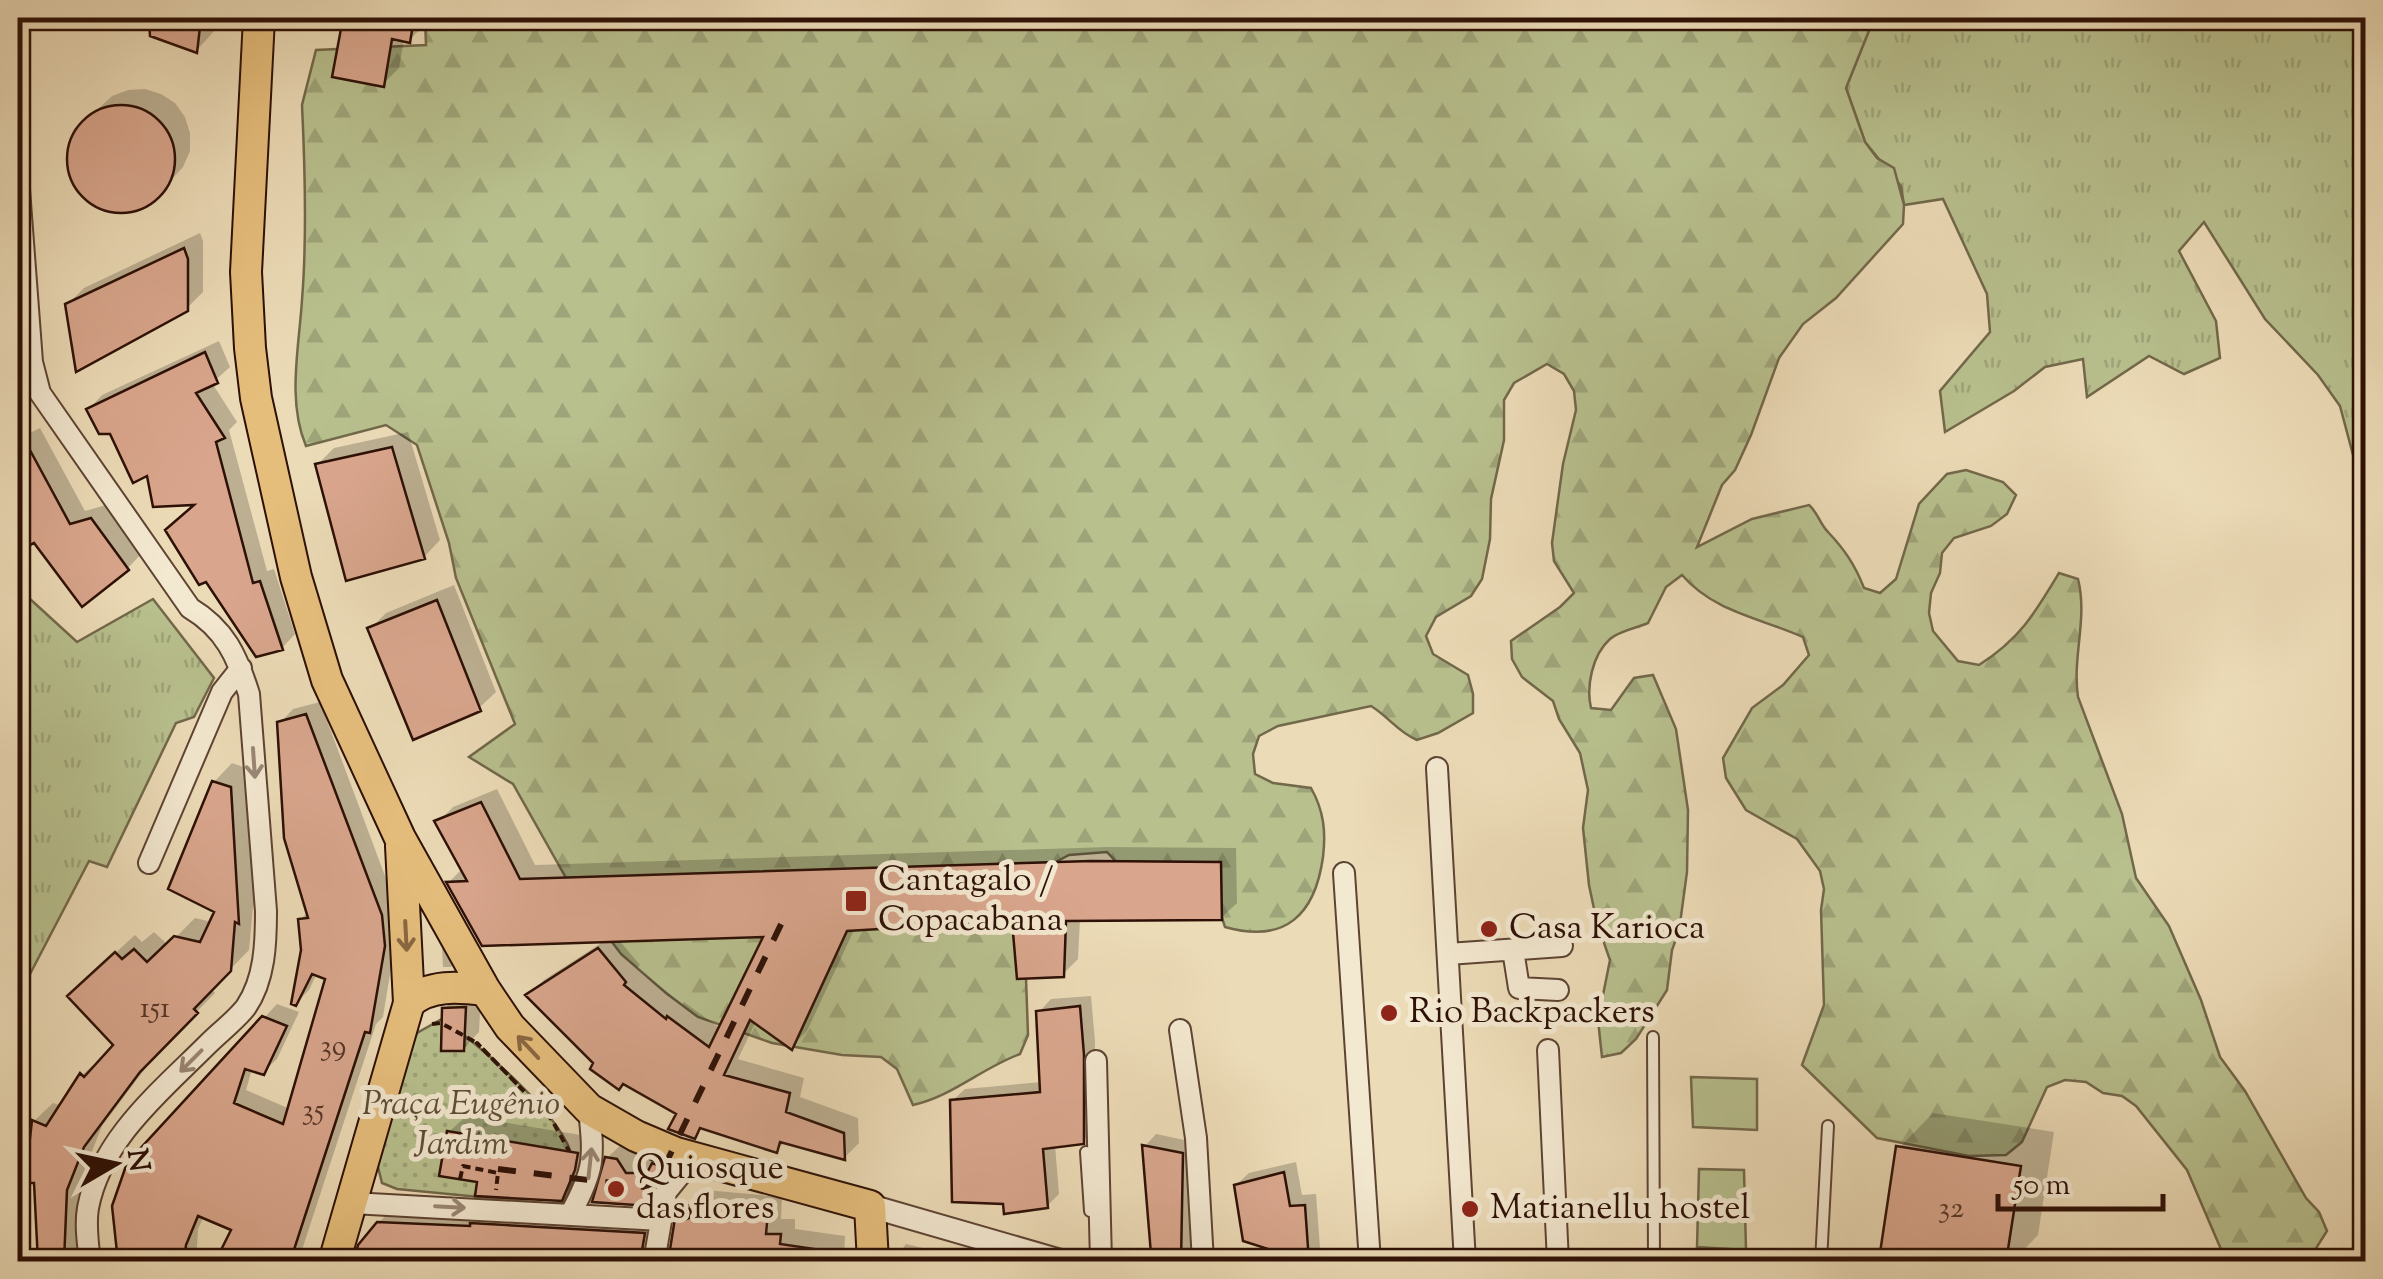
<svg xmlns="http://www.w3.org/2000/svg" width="2383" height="1279" font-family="'Sorts Mill Goudy',serif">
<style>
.grass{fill:url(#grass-tufts);stroke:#72684a;stroke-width:2.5}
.forest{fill:url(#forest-firs);stroke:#72684a;stroke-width:2.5}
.park{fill:url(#park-dots);stroke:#72684a;stroke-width:2.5}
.garden{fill:#b8c08e;stroke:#72684a;stroke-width:2.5}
.shadow{fill:#0003;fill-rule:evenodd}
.building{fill:#d9a68d;stroke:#2d1006;stroke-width:2.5}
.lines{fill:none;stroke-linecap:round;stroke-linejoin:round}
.service-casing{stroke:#5d4332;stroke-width:14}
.minor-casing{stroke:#5d4332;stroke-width:24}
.tertiary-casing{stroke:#5d4332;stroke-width:26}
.primary-casing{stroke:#2d1006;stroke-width:34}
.path{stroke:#2d1006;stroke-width:4;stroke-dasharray:8 5;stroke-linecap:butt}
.service{stroke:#f3e8d0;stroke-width:10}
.minor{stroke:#f3e8d0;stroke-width:20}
.tertiary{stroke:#f3e8d0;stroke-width:22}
.primary{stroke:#e6be7c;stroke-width:30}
.rail{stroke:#2d1006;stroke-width:6;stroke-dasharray:18 18;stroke-linecap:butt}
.oneway{stroke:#9a8775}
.oneway2{stroke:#8a6741}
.poi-dot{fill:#8f2418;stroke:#f3e8d0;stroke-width:4}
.labels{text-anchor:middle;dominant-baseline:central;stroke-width:10;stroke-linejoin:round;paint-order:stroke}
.number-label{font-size:30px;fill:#583628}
.poi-label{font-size:35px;fill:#2d1006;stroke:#f3e8d0;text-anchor:start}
.park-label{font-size:35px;font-style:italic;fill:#5e4e36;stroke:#f3e8d0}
</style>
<defs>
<pattern id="grass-tufts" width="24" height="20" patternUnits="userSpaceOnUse" patternTransform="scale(2.5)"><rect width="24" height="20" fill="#b8c08e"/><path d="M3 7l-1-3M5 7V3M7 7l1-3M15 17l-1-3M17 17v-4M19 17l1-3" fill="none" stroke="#9ea479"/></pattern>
<pattern id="forest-firs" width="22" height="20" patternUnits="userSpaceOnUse" patternTransform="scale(2.5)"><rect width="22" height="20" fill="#b8c08e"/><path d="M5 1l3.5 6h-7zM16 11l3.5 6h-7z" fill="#9ea479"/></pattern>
<pattern id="park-dots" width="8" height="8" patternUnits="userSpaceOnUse" patternTransform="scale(2.5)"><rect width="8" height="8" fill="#b8c08e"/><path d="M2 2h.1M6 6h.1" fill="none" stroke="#9ea479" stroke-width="1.8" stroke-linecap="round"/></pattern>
</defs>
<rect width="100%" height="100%" fill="#ecdbb7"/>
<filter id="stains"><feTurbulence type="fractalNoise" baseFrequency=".002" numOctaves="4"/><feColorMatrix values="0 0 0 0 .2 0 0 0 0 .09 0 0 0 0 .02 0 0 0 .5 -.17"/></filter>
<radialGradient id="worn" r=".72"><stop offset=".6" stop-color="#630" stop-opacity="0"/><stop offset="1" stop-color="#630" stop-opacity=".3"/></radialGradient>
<path class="grass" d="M 1874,18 L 2365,18 L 2365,500 L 2340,406 L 2318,375 L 2265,319 L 2204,222 L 2179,251 L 2216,321 L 2220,358 L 2184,374 L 2149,356 L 2087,397 L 2083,359 L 2045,367 L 2014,391 L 1945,432 L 1940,391 L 1990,332 L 1987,294 L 1943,199 L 1904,205 L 1901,186 L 1865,142 L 1846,88 Z
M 18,588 L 77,642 L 153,599 L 214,678 L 194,717 L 176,723 L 107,867 L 89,861 L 29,976 L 18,978 Z"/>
<path class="forest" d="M 425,18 L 1874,18 L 1846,88 L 1865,142 L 1877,158 L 1894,168 L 1904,205 L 1903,224 L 1836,298 L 1803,324 L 1779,358 L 1751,435 L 1735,470 L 1722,485 L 1697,547 L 1752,519 L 1809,505 C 1818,513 1820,524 1828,532 C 1845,550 1855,565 1864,588 L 1880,593 L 1896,579 L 1919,504 L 1947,474 L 1966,470 L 2003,482 L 2016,495 L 2007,514 L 1991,526 L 1954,538 L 1942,553 L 1940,573 L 1931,593 L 1929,613 L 1933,631 L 1958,661 L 1979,665 C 2020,639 2035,613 2059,573 L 2078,579 C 2088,619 2072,656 2078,697 L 2122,814 L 2136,878 L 2169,926 L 2201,1000 L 2220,1057 L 2245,1091 L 2306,1198 L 2319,1212 L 2327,1231 L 2308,1261 L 2226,1261 L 2187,1170 L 2136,1106 L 2122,1096 L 2103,1093 L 2086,1082 L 2065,1080 L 2047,1087 L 2022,1142 L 2006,1155 L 1969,1156 L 1877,1138 L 1802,1065 L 1824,1005 L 1821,910 L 1824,889 L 1820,871 L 1797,839 L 1746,810 L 1726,778 L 1723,758 L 1752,708 L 1783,685 L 1809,655 L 1803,637 C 1760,618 1714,612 1682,575 L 1666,587 L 1648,623 C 1637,628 1619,631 1610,639 C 1592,655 1586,687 1591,708 L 1611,710 L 1634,678 L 1653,675 L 1676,729 L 1688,810 L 1687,872 L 1679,931 L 1672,950 L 1667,990 L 1636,1039 L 1621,1053 L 1602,1057 L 1598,1020 L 1610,960 L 1597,923 L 1589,885 L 1583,828 L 1588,790 L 1580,753 L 1559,719 L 1553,701 L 1522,677 L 1512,659 L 1511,641 L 1560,607 L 1574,593 L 1554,561 L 1552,543 L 1563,464 L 1576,410 L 1574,391 L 1564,374 L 1547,364 L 1514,383 L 1504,400 L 1504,440 L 1491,499 L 1490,539 L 1482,579 L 1471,596 L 1436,617 L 1426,636 L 1433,654 L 1468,675 L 1473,694 L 1473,713 L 1438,733 L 1417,740 C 1398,732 1389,717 1371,706 L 1278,726 L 1259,736 L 1253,754 L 1255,774 L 1273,783 L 1311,788 C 1324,811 1326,832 1323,857 C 1315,915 1285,944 1225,927 L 1219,909 L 1120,866 L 1107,852 L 1069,855 L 1052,864 L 1026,978 L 1028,1035 L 1020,1054 C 982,1068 951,1097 913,1105 L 897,1069 L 881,1057 L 842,1055 L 772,1043 L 698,1017 L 666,993 L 621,954 L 574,892 L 513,784 L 469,757 L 515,724 L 456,578 L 449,543 L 417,445 L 386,425 L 306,446 C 287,401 299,348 302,300 C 307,239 305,167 302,105 L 316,50 L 426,45 Z"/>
<path class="park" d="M 442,1019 C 476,1042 566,1118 572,1158 C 575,1175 572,1189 563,1202 L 551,1204 L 397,1189 L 382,1183 L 377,1163 L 409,1047 L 417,1033 Z"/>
<path class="garden" d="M 1691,1077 L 1757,1079 L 1757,1130 L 1693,1127 Z
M 1699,1169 L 1744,1170 L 1746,1250 L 1697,1247 Z"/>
<path class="shadow" d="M 151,18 L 226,18 L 197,50 L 153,34 Z
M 345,18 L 427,18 L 426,24 L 409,40 L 404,39 L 399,68 L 383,84 L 335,75 Z
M 145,89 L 161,94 L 175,103 L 185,117 L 190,133 L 190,151 L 183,167 L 154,199 L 139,208 L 122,211 L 105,209 L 90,201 L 77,188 L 70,172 L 69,155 L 73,139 L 82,124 L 112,96 L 128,90 Z
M 200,233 L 203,241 L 203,292 L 186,309 L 68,304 L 84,288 Z
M 219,341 L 230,367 L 212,383 L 237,422 L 229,430 L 267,571 L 274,569 L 295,634 L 282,648 L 199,502 L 149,473 L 89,409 L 102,395 Z
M 40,428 L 85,511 L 106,505 L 142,553 L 128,568 L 35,539 L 18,549 L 18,439 Z
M 408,432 L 440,540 L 424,557 L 318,464 L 334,448 Z
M 454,585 L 496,692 L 479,708 L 370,629 L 386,613 Z
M 320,702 L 394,900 L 397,931 L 383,1017 L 376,1024 L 298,1262 L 218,1262 L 235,1229 L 204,1216 L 198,1229 L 196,1262 L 121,1262 L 264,1018 L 277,1004 L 299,1012 L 277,1059 L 263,1072 L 252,1069 L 246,1090 L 290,1109 L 329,978 L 317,973 L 309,990 L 296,1003 L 303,950 L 301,919 L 309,911 L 280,723 L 293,709 Z
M 232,763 L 249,769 L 256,903 L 253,907 L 249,950 L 211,989 L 215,993 L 159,1050 L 102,1126 L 85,1169 L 82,1236 L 85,1262 L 41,1262 L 34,1121 L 53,1103 L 62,1106 L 82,1075 L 116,1045 L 89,977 L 135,935 L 142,942 L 154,932 L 168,945 L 195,918 L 212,922 L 217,910 L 214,782 Z
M 497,789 L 535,865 L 1108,847 L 1236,848 L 1237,903 L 1221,918 L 1080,919 L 1078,959 L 1063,974 L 1014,919 L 855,928 L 807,1031 L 792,1046 L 756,1021 L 738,1059 L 804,1078 L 800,1097 L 858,1118 L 859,1143 L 844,1158 L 786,1141 L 777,1150 L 703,1126 L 694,1136 L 679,1113 L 596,1063 L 529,995 L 544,980 L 606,940 L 449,882 L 463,868 L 438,822 L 453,807 ZM 767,935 L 721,1029 L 684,1002 L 682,1004 L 637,968 L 640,965 L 618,939 Z
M 457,934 L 467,951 L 451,967 L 443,967 L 442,949 Z
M 461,992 L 481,992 L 479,1032 L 463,1049 L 444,1009 Z
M 1091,996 L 1095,1041 L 1095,1129 L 1083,1141 L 1055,1145 L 1059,1194 L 1047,1206 L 1005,1202 L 952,1101 L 965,1089 L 1042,1082 L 1039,1012 L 1051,999 Z
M 1933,1113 L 2054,1132 L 2038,1235 L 2012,1262 L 1953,1262 L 1899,1148 Z
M 466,1116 L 593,1137 L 578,1181 L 561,1198 L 480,1180 L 449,1132 Z
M 1156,1134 L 1194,1142 L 1193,1248 L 1181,1259 L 1145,1146 Z
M 624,1142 L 633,1143 L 643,1157 L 661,1158 L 670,1165 L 665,1186 L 649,1203 L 607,1158 Z
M 1296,1162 L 1302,1195 L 1316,1194 L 1320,1248 L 1308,1259 L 1236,1185 L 1249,1173 Z
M 705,1190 L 782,1197 L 781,1219 L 795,1219 L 795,1229 L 845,1236 L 844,1262 L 669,1262 L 678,1219 Z
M 395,1207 L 659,1218 L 655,1250 L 669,1262 L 356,1262 L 378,1223 Z
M 906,1244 L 972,1260 L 972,1262 L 893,1262 Z"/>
<path class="building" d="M 149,18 L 201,18 L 197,53 L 150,36 Z
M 343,18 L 414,18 L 410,43 L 392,39 L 384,87 L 332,77 Z
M67 159a54 54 0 1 1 108 0a54 54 0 1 1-108 0Z
M 184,248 L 188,259 L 188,311 L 76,372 L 65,304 Z
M 205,352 L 218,383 L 196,393 L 225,438 L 216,442 L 253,583 L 260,581 L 283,650 L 256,657 L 206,582 L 199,585 L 165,530 L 194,505 L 153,507 L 147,476 L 133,483 L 110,434 L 99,434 L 86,409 Z
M 18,428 L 70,524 L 91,518 L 129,570 L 82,607 L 34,543 L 18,552 Z
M 392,447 L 425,559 L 346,581 L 315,464 Z
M 437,600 L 481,711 L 413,740 L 367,628 Z
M 306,714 L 382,915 L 385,946 L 370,1033 L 365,1032 L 290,1262 L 215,1262 L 231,1230 L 198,1216 L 186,1245 L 184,1262 L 118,1262 L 112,1206 L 127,1163 L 262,1016 L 287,1026 L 264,1075 L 245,1069 L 234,1103 L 283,1124 L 325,979 L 312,974 L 296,1006 L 291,1004 L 301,950 L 298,919 L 308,918 L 284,838 L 277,722 Z
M 212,781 L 231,787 L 239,924 L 235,922 L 231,971 L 194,1009 L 198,1013 L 140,1072 L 84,1147 L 67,1190 L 64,1262 L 38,1262 L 34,1183 L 25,1183 L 32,1120 L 46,1126 L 80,1073 L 84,1077 L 113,1045 L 67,996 L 115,952 L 122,959 L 134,949 L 147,962 L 174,936 L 200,942 L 214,912 L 168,889 Z
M 481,802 L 520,879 L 1091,861 L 1221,862 L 1222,920 L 1066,921 L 1064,977 L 1017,979 L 1012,921 L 847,931 L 792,1050 L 750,1020 L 724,1075 L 790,1093 L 786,1112 L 844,1133 L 845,1160 L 780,1142 L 777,1153 L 700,1128 L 695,1139 L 668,1129 L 676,1114 L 623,1084 L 619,1090 L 590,1069 L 593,1063 L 525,995 L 598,948 L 626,982 L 624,985 L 666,1019 L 667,1016 L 709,1047 L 763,937 L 482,946 L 446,882 L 467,881 L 434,821 Z
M 1080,1006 L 1084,1055 L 1084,1144 L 1043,1149 L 1048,1208 L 1004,1214 L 1003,1204 L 952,1202 L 950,1100 L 1040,1092 L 1036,1011 Z
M 466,1007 L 464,1051 L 441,1051 L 442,1008 Z
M 447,1131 L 578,1153 L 575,1170 L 562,1201 L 475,1196 L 477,1182 L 439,1176 Z
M 1142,1145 L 1183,1153 L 1181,1262 L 1151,1254 Z
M 1896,1146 L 2021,1166 L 2006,1262 L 1937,1262 L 1880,1253 Z
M 605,1157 L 617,1159 L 626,1173 L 647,1173 L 652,1163 L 667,1169 L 655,1184 L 650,1206 L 592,1202 Z
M 1284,1172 L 1290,1206 L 1305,1205 L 1309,1262 L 1243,1241 L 1234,1185 Z
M 687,1205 L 768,1212 L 766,1234 L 781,1234 L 780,1244 L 828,1251 L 828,1262 L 668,1262 L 675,1218 L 682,1221 L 689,1218 L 691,1212 Z
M 377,1222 L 470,1226 L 470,1223 L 645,1233 L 640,1262 L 354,1262 L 358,1245 Z"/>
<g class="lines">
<defs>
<path id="service" d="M 1653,1037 L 1654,1262
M 1086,1152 L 1090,1211
M 664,1200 L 682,1212
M 1821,1262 L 1828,1126"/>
<path id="minor" d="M 18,176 L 32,362 L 40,393 L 190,608 C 225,629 237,656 249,694 L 266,911 C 266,943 265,979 246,1007 C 236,1020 220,1032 208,1044 C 161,1091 101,1139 88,1208 C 85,1225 88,1244 90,1262
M 1437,768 L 1465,1262
M 149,863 L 222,692 L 241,668
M 1344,873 L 1370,1262
M 1513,950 L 1519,988 L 1558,990
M 1448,954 L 1562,946
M 1180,1030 L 1196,1138 L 1203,1262
M 1548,1050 L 1558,1262
M 1096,1061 L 1101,1262
M 352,1203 L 661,1220
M 571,1213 C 595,1169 594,1158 589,1109
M 654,1262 L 666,1192 L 694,1158"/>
<path id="tertiary" d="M 870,1206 L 1064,1262"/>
<path id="primary" d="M 259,18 L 246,272 L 250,348 L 256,398 L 296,577 L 327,680 L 400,838 L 485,990 L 510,1027 L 589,1109 L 636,1136 L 676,1153 L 870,1206 L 873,1262
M 409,1003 C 429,984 459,987 485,990
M 334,1262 L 409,1003 L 401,846"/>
</defs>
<use href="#service" class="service-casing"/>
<use href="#minor" class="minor-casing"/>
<use href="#tertiary" class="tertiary-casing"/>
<use href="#primary" class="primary-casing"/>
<path class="path" d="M 432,1024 L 441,1023 L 477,1043
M 517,1084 L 477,1043 L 552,1120 L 569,1151
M 460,1179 L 463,1166 L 498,1173 L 496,1190"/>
<use href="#service" class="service"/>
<use href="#minor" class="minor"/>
<use href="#tertiary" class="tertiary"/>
<use href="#primary" class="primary"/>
<path class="rail" d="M 498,1169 L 654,1188 L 786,914"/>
</g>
<defs><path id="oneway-shaft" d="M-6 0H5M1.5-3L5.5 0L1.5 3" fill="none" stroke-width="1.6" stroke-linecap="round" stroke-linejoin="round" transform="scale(2.5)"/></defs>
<g class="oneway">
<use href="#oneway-shaft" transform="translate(254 763) rotate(86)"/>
<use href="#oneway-shaft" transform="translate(191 1061) rotate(135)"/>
<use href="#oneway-shaft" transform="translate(590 1163) rotate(-84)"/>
<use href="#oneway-shaft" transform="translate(450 1207) rotate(3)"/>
</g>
<g class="oneway2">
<use href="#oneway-shaft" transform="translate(406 936) rotate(87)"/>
<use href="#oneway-shaft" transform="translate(528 1047) rotate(-133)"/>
</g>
<g class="poi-dot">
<rect x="844" y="889" width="24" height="24" rx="5"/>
<circle cx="1489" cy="929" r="10"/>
<circle cx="1389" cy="1013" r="10"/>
<circle cx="616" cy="1189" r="10"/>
<circle cx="1470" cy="1209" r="10"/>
</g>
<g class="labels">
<g class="number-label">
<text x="155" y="1009">151</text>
<text x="333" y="1047">39</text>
<text x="313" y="1111">35</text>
<text x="1951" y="1209">32</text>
</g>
<g class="poi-label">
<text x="878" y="881">Cantagalo /<tspan x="878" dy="40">Copacabana</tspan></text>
<text x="1509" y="929">Casa Karioca</text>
<text x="1409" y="1013">Rio Backpackers</text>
<text x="636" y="1169">Quiosque<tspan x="636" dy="40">das flores</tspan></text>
<text x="1490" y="1209">Matianellu hostel</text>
</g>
<g class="park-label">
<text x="461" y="1105">Praça Eugênio<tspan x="461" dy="40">Jardim</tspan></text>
</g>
</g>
<rect width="2383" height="1279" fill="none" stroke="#ecdbb7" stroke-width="60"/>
<rect x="20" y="20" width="2343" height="1239" fill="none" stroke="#2d1006" stroke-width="5"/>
<rect x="30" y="30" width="2323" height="1219" fill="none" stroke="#2d1006" stroke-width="2.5"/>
<g transform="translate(115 1164) rotate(81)" stroke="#f3e8d0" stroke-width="8" paint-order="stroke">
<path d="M0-8L18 38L0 25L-18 38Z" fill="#2d1006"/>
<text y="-15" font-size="28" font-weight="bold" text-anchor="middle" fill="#2d1006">N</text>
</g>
<path d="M1998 1194v15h165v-15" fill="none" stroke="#2d1006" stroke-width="5"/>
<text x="2013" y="1194" font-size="30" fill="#2d1006" stroke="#f3e8d0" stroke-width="8" paint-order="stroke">50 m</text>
<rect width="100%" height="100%" filter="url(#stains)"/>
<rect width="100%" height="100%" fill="url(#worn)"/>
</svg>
